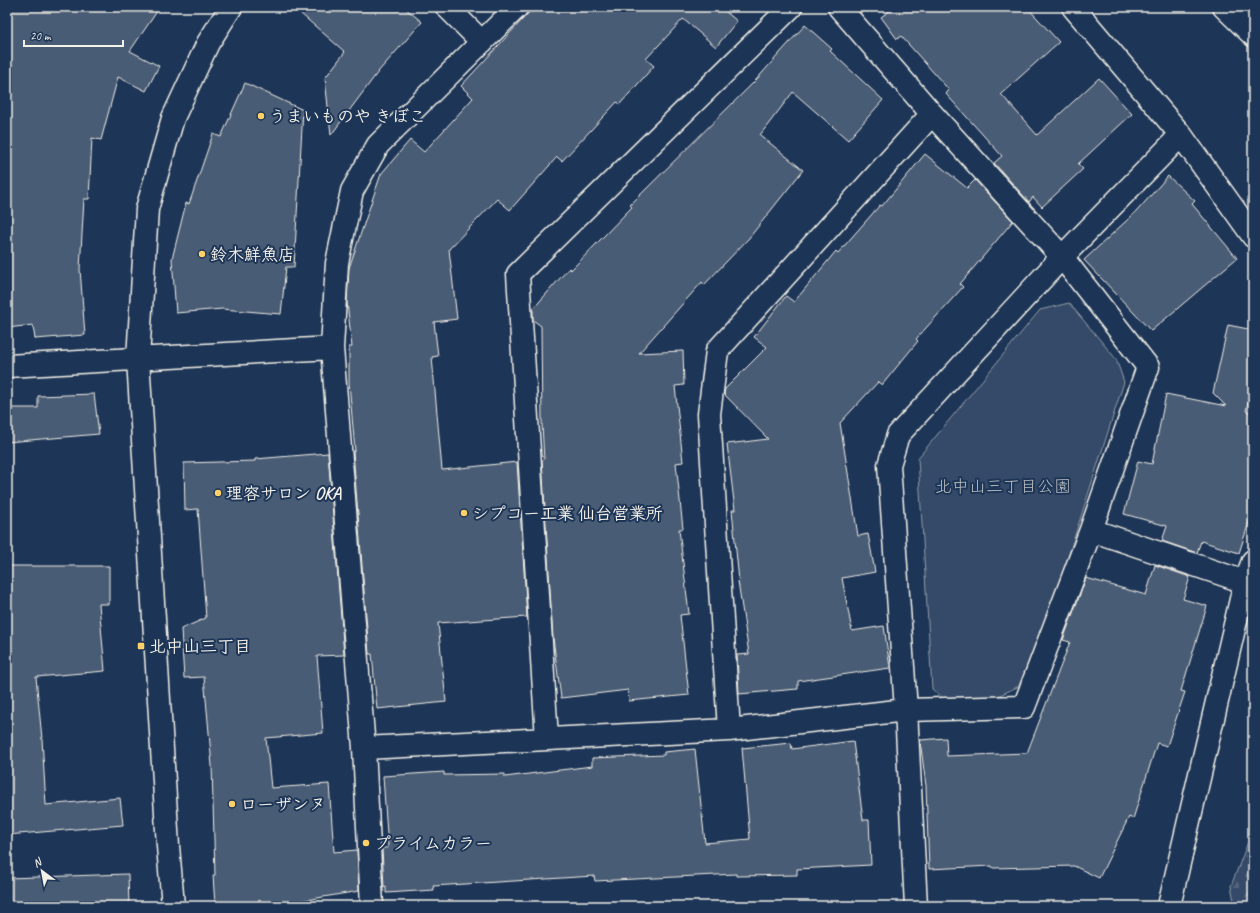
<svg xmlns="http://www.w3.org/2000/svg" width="1260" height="913" font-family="Caveat,'Klee One',sans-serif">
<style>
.forest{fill:url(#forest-firs);stroke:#949ea8}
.park{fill:#354a67;stroke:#949ea8}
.building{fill:#485b74;stroke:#f4f1e8}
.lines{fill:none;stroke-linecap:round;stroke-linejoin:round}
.minor-casing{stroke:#f4f1e8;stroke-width:25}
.minor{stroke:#1d3557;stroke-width:22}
.poi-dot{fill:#ffd166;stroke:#1d3557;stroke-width:1.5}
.labels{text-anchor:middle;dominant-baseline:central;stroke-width:4;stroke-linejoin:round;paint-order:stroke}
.poi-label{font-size:17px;font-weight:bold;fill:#f4f1e8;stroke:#1d3557;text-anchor:start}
.park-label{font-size:17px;fill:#bbbfc1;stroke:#1d3557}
</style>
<defs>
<pattern id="forest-firs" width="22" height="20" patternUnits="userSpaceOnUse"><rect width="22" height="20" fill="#354a67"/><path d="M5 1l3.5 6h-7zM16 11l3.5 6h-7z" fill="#53657d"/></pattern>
</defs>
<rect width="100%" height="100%" fill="#1d3557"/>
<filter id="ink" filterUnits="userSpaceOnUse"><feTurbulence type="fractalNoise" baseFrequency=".025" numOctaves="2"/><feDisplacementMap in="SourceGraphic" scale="8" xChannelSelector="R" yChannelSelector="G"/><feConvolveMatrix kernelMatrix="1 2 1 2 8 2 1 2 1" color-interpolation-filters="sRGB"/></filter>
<g filter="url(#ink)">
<path class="forest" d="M 1253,829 L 1253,906 L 1235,906 L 1231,886 Z"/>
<path class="park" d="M 1069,303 L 1116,359 L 1124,382 L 1028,682 L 1000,695 L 949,704 L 932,689 L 918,458 L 1040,310 Z"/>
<path class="building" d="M 14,7 L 160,7 L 130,51 L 159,66 L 146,91 L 118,77 L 101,140 L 92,138 L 89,199 L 84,199 L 80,269 L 85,335 L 35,339 L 33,325 L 7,328 L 7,22 Z
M 293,7 L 404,7 L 422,22 L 378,72 L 331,135 L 325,78 L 345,52 Z
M 534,7 L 720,7 L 737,21 L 716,47 L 683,19 L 646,59 L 654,66 L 620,104 L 617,102 L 562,161 L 557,157 L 510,210 L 497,199 L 449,249 L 457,319 L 434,322 L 438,356 L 432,357 L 442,470 L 517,462 L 527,617 L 438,623 L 446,702 L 377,709 L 372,654 L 369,654 L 353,451 L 355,451 L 349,382 L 349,347 L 352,347 L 347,302 L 349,268 L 381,174 L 410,140 L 424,152 L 473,98 L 461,86 Z
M 895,7 L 1027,7 L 1059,42 L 1001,94 L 1037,135 L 1099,78 L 1132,114 L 1078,164 L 1083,169 L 1042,207 L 1033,197 L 1029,202 L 994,163 L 1002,156 L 946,94 L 949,90 L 901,36 L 897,39 L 881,17 Z
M 805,25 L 832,49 L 830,51 L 883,100 L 848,140 L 793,92 L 760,135 L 803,170 L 749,238 L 704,285 L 702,282 L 639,353 L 683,351 L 684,385 L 675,386 L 683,462 L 676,463 L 683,529 L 679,529 L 689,614 L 680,615 L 689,695 L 629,701 L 628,690 L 561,698 L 553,638 L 542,460 L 544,460 L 542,425 L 541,326 L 533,320 L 533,309 L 569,268 L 571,270 L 632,207 L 630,205 L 755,81 Z
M 245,83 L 303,110 L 294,267 L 286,267 L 281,314 L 222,309 L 176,313 L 172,259 L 186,203 L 189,204 L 213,134 L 221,137 Z
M 925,154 L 967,188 L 975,180 L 1013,221 L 960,284 L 963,287 L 916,339 L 918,341 L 882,385 L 878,382 L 840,423 L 858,536 L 868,534 L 875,572 L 842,578 L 852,631 L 884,626 L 890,668 L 798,681 L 798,689 L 739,694 L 737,655 L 749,654 L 738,581 L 739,581 L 732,510 L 735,510 L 727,444 L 768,439 L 724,394 L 725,389 L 767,347 L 754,337 L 786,296 L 794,302 L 836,251 L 838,253 L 880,205 L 882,206 Z
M 1168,176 L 1195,201 L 1192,204 L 1237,258 L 1151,331 L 1084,260 L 1137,211 Z
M 1228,325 L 1253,330 L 1253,379 L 1246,411 L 1253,414 L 1253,510 L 1239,553 L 1201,541 L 1197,553 L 1162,541 L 1167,526 L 1124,514 L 1138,461 L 1152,464 L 1166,394 L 1226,406 L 1213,393 Z
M 94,394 L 99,434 L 7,442 L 7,408 L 38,408 L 38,396 Z
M 328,453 L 344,655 L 317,656 L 323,733 L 266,738 L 271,788 L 329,784 L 334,852 L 357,850 L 359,891 L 270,906 L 215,906 L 213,875 L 215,875 L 212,766 L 204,677 L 184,678 L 181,629 L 206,618 L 198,509 L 185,510 L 184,463 L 255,461 L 255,459 Z
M 1155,565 L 1190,577 L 1183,599 L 1207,606 L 1181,691 L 1185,692 L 1167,746 L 1157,743 L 1133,819 L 1129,817 L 1099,878 L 1074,866 L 993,868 L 992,866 L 929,869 L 926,786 L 920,740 L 946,738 L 947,756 L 1027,753 L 1070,642 L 1063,640 L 1086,578 L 1146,595 Z
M 7,566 L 109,566 L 109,604 L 99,604 L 105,671 L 36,677 L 42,739 L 46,805 L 120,798 L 123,825 L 7,835 Z
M 853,741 L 863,820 L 869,820 L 871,865 L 797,869 L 797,875 L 736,876 L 736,874 L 595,881 L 594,876 L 433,886 L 434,890 L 386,893 L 386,886 L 384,887 L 382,848 L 388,848 L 383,776 L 444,772 L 444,775 L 505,774 L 505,777 L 592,766 L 592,758 L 664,755 L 664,752 L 695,749 L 705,843 L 750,839 L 742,748 L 791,743 L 792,749 Z
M 128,874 L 129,906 L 7,906 L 7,878 Z"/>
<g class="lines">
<defs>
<path id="minor" d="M 447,7 L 482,42
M 1073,7 L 1181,135 L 1253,236
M 1224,7 L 1253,35
M 7,366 L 332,348
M 1091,530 L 1245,582
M 729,730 L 709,414 L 717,351 L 932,114
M 547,739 L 518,274 L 791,7
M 364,748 L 729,730 L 906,710 L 1024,707 L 1091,530 L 1148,367 L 1062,257 L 932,114 L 839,7
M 173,906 L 168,846 L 138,359 L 147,209 L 173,118 L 208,43 L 231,7
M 372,906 L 364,748 L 332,348 L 337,263 L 352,191 L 378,145 L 517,7
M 916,906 L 906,710 L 889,465 L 898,435 L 1062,257 L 1181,135
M 1169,906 L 1245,582 L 1253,561"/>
</defs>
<use href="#minor" class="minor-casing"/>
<use href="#minor" class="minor"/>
</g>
</g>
<g class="poi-dot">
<circle cx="261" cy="116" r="4"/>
<circle cx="202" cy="254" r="4"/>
<circle cx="218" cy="493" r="4"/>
<circle cx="464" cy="513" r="4"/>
<rect x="137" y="642" width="8" height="8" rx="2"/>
<circle cx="232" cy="804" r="4"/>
<circle cx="366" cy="843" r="4"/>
</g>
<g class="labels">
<g class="poi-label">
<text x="269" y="116">うまいものや きぼこ</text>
<text x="210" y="254">鈴木鮮魚店</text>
<text x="226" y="493">理容サロン OKA</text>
<text x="472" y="513">シプコー工業 仙台営業所</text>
<text x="149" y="646">北中山三丁目</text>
<text x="240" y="804">ローザンヌ</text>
<text x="374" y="843">プライムカラー</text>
</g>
<g class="park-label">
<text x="1003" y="486">北中山三丁目公園</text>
</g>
</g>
<rect width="1260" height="913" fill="none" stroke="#1d3557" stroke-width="24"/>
<rect x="12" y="12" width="1236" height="889" fill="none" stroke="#f4f1e8" stroke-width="1.5" filter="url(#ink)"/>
<g transform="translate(42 871) rotate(328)" stroke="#1d3557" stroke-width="3" paint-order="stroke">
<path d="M0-3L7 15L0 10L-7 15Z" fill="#f4f1e8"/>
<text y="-6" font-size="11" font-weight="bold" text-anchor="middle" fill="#f4f1e8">N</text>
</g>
<path d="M24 40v6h99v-6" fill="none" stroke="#f4f1e8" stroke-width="2"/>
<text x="30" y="40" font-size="12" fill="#f4f1e8" stroke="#1d3557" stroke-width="3" paint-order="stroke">20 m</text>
</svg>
